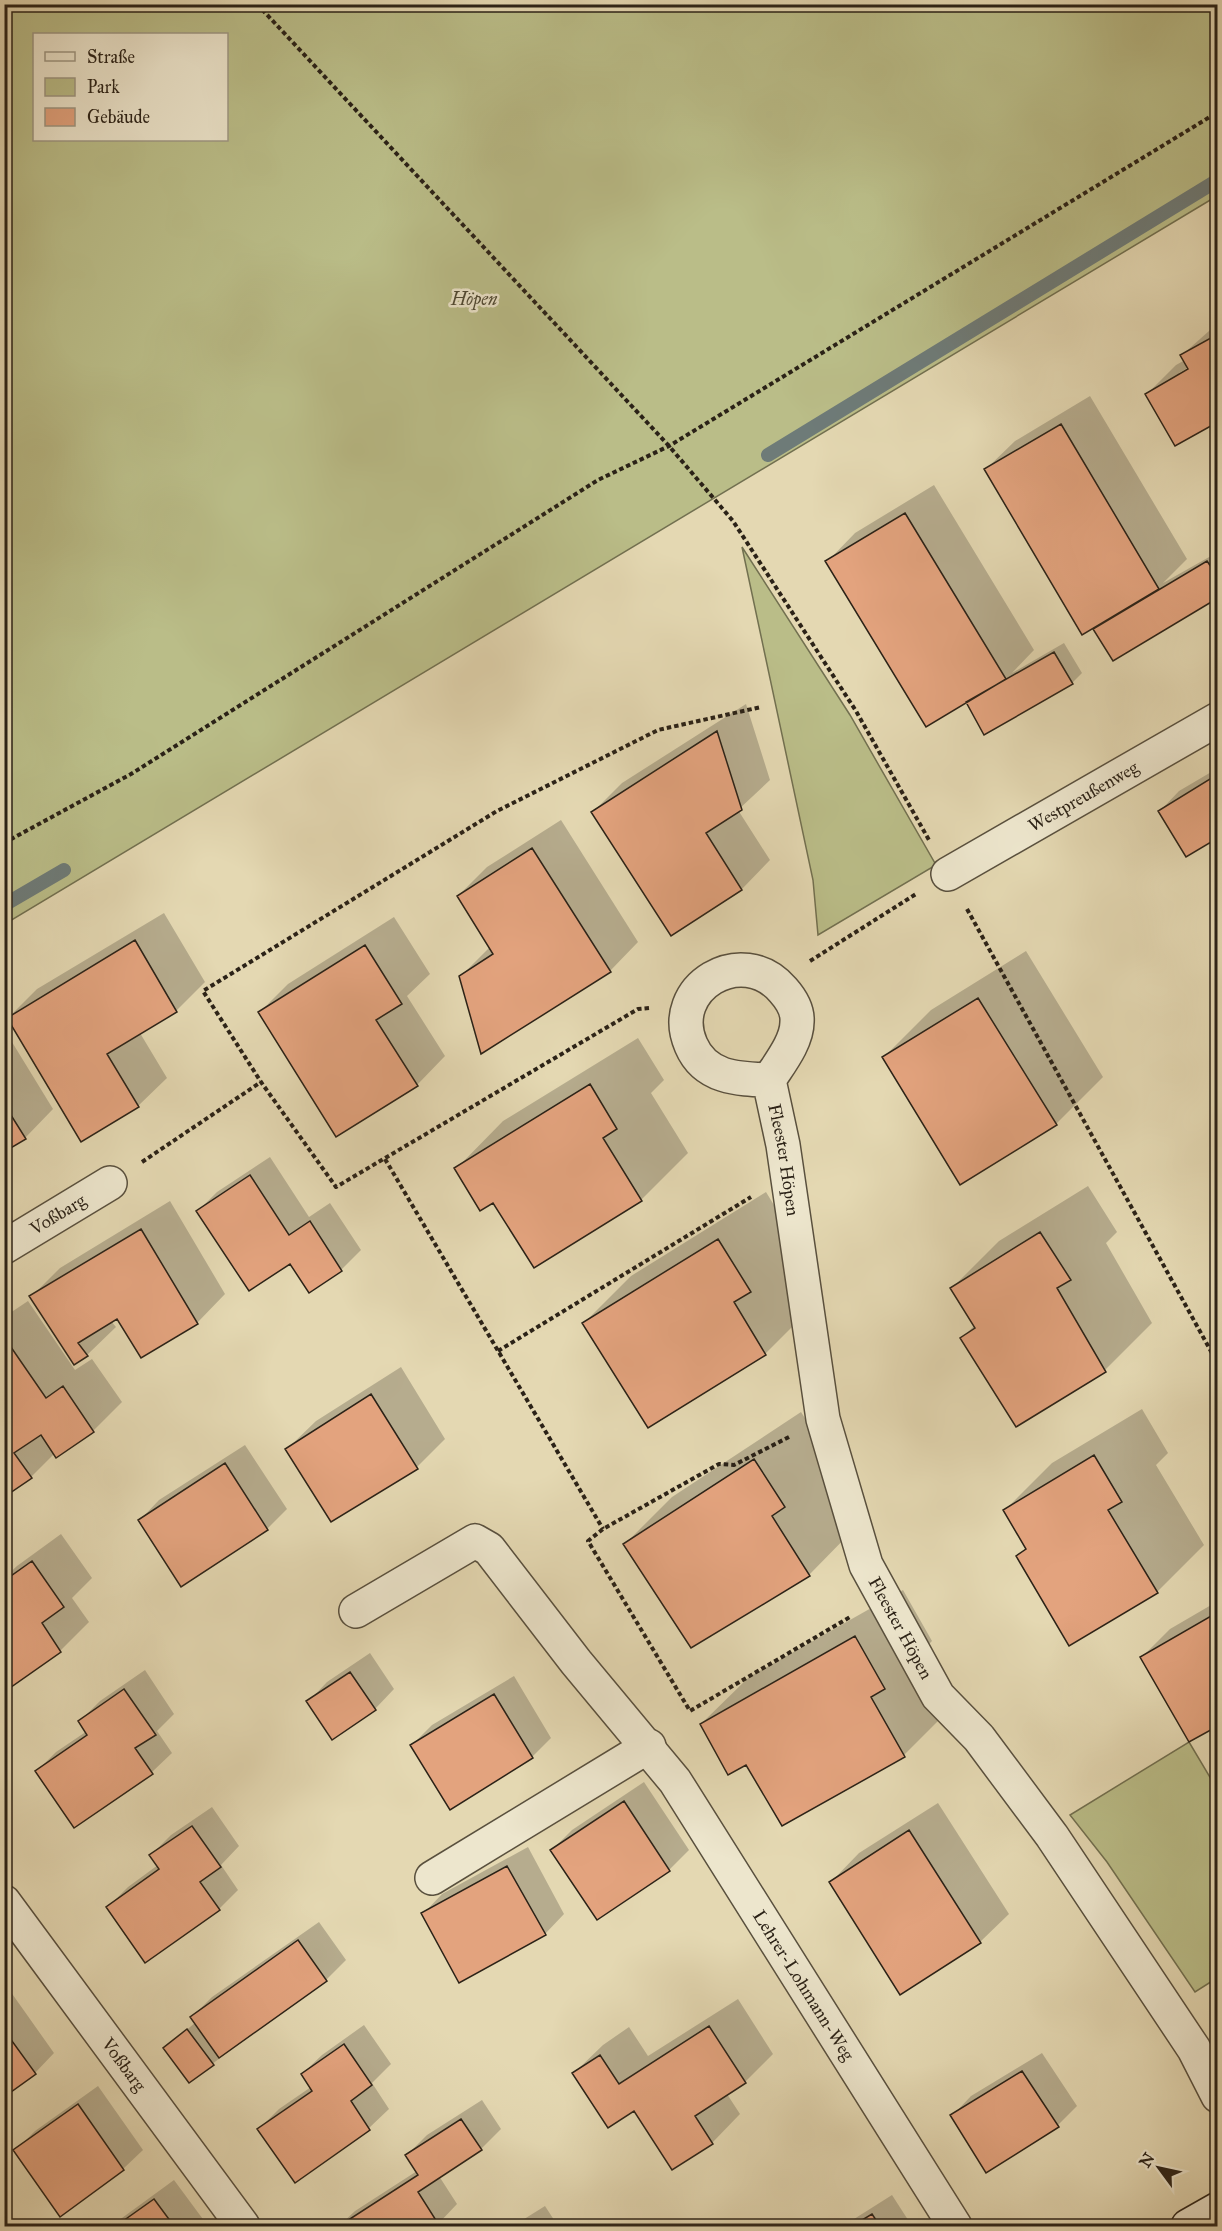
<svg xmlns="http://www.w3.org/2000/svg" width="1222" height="2231" font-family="'IM FELL Great Primer',serif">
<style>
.green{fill:#babd88;stroke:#727050;stroke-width:1.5;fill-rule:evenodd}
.shadow{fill:#0003;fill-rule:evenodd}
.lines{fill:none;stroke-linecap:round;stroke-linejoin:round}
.stream{stroke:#6e7b78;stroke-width:14}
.building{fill:#e3a37e;stroke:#2b2217;stroke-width:1.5}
.street-casing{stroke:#59503e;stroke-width:36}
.secondary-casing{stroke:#2b2217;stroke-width:36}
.path{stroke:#2b2217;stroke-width:4;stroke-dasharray:4.5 3;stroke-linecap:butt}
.street{stroke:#ede6cd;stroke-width:33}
.secondary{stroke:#ede6cd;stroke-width:33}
.labels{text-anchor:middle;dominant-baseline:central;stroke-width:5;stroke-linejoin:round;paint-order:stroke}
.park-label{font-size:18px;font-style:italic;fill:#4f4933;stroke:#ede6cd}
.street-label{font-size:18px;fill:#2b2217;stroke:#ede6cd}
</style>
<rect width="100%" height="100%" fill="#e4d8b2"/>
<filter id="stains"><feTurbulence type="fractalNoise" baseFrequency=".00333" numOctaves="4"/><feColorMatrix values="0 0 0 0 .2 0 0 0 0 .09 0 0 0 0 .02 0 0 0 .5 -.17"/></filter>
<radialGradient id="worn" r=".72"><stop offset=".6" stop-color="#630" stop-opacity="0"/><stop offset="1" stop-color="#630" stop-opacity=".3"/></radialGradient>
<path class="green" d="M 5,4 L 1217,5 L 1217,196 L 5,924 ZM 34,34 L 226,34 L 226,140 L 34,140 Z
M 742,547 L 850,715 L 936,865 L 818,935 L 813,880 Z
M 1189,1742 L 1217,1789 L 1217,1978 L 1195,1992 L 1107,1862 L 1070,1815 Z"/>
<path class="shadow" d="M 1218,323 L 1218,420 L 1147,394 L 1176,365 L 1185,360 L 1182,355 ZM 1194,364 L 1179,376 L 1179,373 Z
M 1090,396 L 1187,559 L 1163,583 L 1218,552 L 1218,597 L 1095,629 L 1101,624 L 986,469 L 1015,441 Z
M 934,485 L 1034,650 L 1012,673 L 1064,643 L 1082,673 L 1072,683 L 985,733 L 967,701 L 827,562 L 855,533 Z
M 746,704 L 770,780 L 738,810 L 770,860 L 742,889 L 672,934 L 593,812 L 622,783 Z
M 1218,768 L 1218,850 L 1211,840 L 1160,811 L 1179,791 Z
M 561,820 L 638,942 L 610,971 L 461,976 L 490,947 L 458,896 L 487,867 Z
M 164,913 L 205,982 L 177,1010 L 140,1033 L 167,1078 L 138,1106 L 8,1018 L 37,989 Z
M 394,917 L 430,974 L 407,996 L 445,1056 L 417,1085 L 260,1012 L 288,984 Z
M 1026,951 L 1103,1077 L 1056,1124 L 884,1057 L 931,1010 Z
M 4,1029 L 53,1109 L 25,1138 L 4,1150 Z
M 638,1038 L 664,1080 L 651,1093 L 688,1153 L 641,1200 L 494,1201 L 456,1169 L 503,1121 Z
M 270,1157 L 309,1217 L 330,1203 L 361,1250 L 341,1270 L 309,1291 L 290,1262 L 198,1211 L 217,1192 Z
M 1088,1186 L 1117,1232 L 1106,1243 L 1152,1323 L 1105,1370 L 962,1338 L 975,1325 L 952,1288 L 999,1241 Z
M 766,1192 L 797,1243 L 783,1258 L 812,1307 L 765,1354 L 584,1323 L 631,1276 Z
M 170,1201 L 225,1294 L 197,1323 L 118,1317 L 111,1321 L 116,1327 L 87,1355 L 31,1297 L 60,1268 Z
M 28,1301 L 75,1370 L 92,1359 L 122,1402 L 94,1430 L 57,1456 L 55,1453 L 31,1477 L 4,1495 L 4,1317 Z
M 401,1367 L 445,1439 L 417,1467 L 287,1449 L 316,1421 Z
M 1142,1409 L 1168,1453 L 1156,1465 L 1204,1545 L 1157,1592 L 1018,1556 L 1027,1547 L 1005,1510 L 1052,1463 Z
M 801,1412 L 831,1459 L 820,1470 L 856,1527 L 809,1575 L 625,1544 L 672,1497 Z
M 245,1445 L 287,1509 L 267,1529 L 140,1520 L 159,1500 Z
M 61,1534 L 92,1578 L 72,1598 L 89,1622 L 60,1651 L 4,1690 L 4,1578 L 17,1566 Z
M 903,1590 L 932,1641 L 920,1653 L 951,1708 L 904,1755 L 747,1763 L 701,1724 L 749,1677 Z
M 1218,1601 L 1218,1724 L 1142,1657 L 1170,1629 Z
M 370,1653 L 394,1689 L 375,1709 L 308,1702 L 327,1682 Z
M 145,1670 L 174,1714 L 157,1731 L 172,1753 L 152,1772 L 74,1826 L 37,1771 L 56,1752 L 87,1731 L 80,1721 L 100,1701 Z
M 514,1676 L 551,1738 L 532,1757 L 412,1745 L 432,1725 Z
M 644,1782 L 689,1850 L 669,1870 L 597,1918 L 552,1850 L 572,1830 Z
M 938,1803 L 1009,1914 L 980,1942 L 831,1882 L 859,1853 Z
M 212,1807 L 239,1846 L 221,1865 L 238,1890 L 219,1909 L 108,1907 L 128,1887 L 158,1865 L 151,1855 L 171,1835 Z
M 528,1847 L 564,1914 L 545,1934 L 423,1914 L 442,1894 Z
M 319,1922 L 346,1960 L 326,1980 L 189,2081 L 165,2048 L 196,2022 L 192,2017 L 212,1997 Z
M 8,1988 L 54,2053 L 35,2073 L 4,2095 L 4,1991 Z
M 738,1999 L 773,2054 L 745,2082 L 727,2094 L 740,2114 L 712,2143 L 634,2109 L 574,2073 L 603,2045 L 629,2027 L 648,2056 Z
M 364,2025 L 391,2064 L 372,2083 L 389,2109 L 369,2128 L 295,2181 L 259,2129 L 279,2109 L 311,2087 L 302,2074 L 322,2055 Z
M 1042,2053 L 1077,2106 L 1058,2125 L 952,2116 L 971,2096 Z
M 98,2086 L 143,2150 L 123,2169 L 15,2151 L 35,2131 Z
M 482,2100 L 501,2129 L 481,2149 L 439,2176 L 457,2204 L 438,2224 L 434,2226 L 339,2226 L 355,2211 L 417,2171 L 407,2155 L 427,2135 Z
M 174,2180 L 208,2226 L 111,2226 Z
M 892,2195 L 912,2226 L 843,2226 Z
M 545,2206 L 558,2226 L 513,2226 Z"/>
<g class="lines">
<path class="stream" d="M 768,455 L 1218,180
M 4,905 L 64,870"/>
</g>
<path class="building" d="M 1218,334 L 1218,422 L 1175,446 L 1145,394 L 1188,369 L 1180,355 Z
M 1061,424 L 1159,589 L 1082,635 L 984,469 Z
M 905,513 L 1006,679 L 926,727 L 825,561 Z
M 1207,561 L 1218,577 L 1218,598 L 1113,661 L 1093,629 Z
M 1054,652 L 1073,684 L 984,735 L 966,702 Z
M 717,731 L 742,810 L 706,833 L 742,890 L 671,936 L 591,812 Z
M 1218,774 L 1218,853 L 1211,842 L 1186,857 L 1158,811 Z
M 532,848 L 611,972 L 481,1054 L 459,976 L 493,954 L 457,896 Z
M 135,940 L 177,1012 L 107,1054 L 139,1107 L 81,1142 L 7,1018 Z
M 365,945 L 402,1004 L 376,1020 L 418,1086 L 336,1137 L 258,1012 Z
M 978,998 L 1057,1125 L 960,1185 L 882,1057 Z
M 590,1084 L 617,1129 L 603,1138 L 642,1201 L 534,1268 L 493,1203 L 480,1211 L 454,1168 Z
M 4,1104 L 26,1139 L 4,1152 Z
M 250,1175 L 289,1235 L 310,1221 L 342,1271 L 309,1293 L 290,1264 L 249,1291 L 196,1211 Z
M 141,1229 L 198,1324 L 141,1358 L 117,1319 L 78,1343 L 88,1356 L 74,1365 L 29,1296 Z
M 1040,1232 L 1071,1280 L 1057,1288 L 1106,1372 L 1016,1427 L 960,1338 L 975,1328 L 950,1288 Z
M 718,1239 L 751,1292 L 734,1302 L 766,1355 L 648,1428 L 582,1323 Z
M 4,1337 L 46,1398 L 63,1386 L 94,1432 L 56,1458 L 41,1435 L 14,1453 L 32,1478 L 4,1497 Z
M 371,1394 L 418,1469 L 331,1522 L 285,1449 Z
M 1094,1455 L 1122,1502 L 1108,1510 L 1158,1593 L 1069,1646 L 1016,1556 L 1026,1549 L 1003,1510 Z
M 754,1459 L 785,1507 L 772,1516 L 810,1576 L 691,1648 L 623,1544 Z
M 225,1463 L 268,1530 L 181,1587 L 138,1520 Z
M 32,1561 L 64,1607 L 42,1623 L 61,1652 L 4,1692 L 4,1581 Z
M 1218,1612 L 1218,1726 L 1189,1742 L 1140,1657 Z
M 855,1636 L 885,1689 L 871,1697 L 905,1757 L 782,1826 L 746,1765 L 728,1775 L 700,1724 Z
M 350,1672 L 376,1710 L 332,1740 L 306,1701 Z
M 124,1689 L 156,1735 L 135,1748 L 153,1774 L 74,1828 L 35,1771 L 87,1735 L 78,1721 Z
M 494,1694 L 533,1758 L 450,1810 L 410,1745 Z
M 624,1801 L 670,1871 L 597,1920 L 550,1850 Z
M 192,1826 L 221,1867 L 200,1882 L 220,1910 L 145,1963 L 106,1907 L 159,1869 L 149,1855 Z
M 909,1830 L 981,1943 L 900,1995 L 829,1882 Z
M 507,1866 L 546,1935 L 459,1983 L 421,1913 Z
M 298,1940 L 327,1981 L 219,2058 L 190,2017 Z
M 709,2026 L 746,2083 L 695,2116 L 713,2144 L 672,2170 L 634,2111 L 608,2128 L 572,2073 L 600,2055 L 619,2084 Z
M 187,2029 L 214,2065 L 189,2083 L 163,2048 Z
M 4,2030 L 36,2074 L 4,2097 Z
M 344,2044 L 372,2085 L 351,2101 L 370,2130 L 295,2183 L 257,2129 L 312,2091 L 301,2074 Z
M 1022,2071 L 1059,2127 L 986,2173 L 950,2115 Z
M 78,2104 L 124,2170 L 60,2217 L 13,2150 Z
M 461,2119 L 482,2150 L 418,2192 L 439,2225 L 339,2226 L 418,2175 L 405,2155 Z
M 154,2199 L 174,2226 L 116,2226 Z
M 872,2214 L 880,2226 L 852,2226 Z"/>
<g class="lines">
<defs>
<g id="street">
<path id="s1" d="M 948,874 L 1218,719"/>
<path id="s2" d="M 769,1080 C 779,1064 797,1042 797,1022 C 798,1010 791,999 783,990 C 742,942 666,988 691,1045 C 705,1078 737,1079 769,1080 L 783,1145 L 823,1419 L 866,1565 L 938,1696 L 979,1738 L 1052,1836 L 1194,2049 L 1218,2096"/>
<path id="s3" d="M 4,1247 L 110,1183"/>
<path id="s4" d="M 356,1611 L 475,1541 L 489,1549 L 576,1662 L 675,1781 L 955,2226"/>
<path d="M 432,1878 L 649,1746"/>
<path id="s5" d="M 4,1902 L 243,2226"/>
</g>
<path id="secondary" d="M 1188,2226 L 1218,2209"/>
</defs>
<use href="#street" class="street-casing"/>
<use href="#secondary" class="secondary-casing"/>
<path class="path" d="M 257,4 L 669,446 L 733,521 L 856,711 L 929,840
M 4,843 L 131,774 L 598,480 L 669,446 L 1218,112
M 967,909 L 1218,1364
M 810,961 L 916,894
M 649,1008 L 638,1009 L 336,1187 L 261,1082 L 203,991 L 497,811 L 658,730 L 761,707
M 385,1159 L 603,1529
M 142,1162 L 261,1082
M 498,1351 L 751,1197
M 789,1437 L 734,1465 L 719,1464 L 603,1529 L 588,1541 L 690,1711 L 850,1617"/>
<use href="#street" class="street"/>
<use href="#secondary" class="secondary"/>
</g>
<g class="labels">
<g class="park-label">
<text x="474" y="299">Höpen</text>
</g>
<g class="street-label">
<text stroke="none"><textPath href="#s1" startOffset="156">Westpreußenweg</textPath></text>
<text stroke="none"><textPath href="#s2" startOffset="429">Fleester Höpen</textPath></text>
<text stroke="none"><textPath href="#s3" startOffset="63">Voßbarg</textPath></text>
<text stroke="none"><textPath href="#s2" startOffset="915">Fleester Höpen</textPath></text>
<text stroke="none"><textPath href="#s4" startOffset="693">Lehrer-Lohmann-Weg</textPath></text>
<text stroke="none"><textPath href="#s5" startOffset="202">Voßbarg</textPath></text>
</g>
</g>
<rect width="1222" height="2231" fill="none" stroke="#e4d8b2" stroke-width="24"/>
<rect x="6" y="6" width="1210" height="2219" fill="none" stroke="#2b2217" stroke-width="3"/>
<rect x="12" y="12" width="1198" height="2207" fill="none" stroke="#2b2217" stroke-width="1.5"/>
<rect x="33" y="33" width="195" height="108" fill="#ede6cd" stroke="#9f9884" stroke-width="1.5"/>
<rect x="45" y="52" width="30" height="9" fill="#ede6cd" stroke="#9f9884" stroke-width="1.5"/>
<text x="87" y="63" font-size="18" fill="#2b2217">Straße</text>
<rect x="45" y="78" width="30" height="18" fill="#babd88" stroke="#9f9884" stroke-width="1.5"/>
<text x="87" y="93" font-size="18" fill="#2b2217">Park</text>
<rect x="45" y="108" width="30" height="18" fill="#e3a37e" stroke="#9f9884" stroke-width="1.5"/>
<text x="87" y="123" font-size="18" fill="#2b2217">Gebäude</text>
<g transform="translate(1159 2168) rotate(303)" stroke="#ede6cd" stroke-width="4.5" paint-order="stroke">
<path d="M0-4.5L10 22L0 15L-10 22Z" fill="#2b2217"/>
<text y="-9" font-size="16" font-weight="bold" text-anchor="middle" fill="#2b2217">N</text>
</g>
<rect width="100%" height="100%" filter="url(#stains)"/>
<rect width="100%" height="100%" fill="url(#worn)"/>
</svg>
